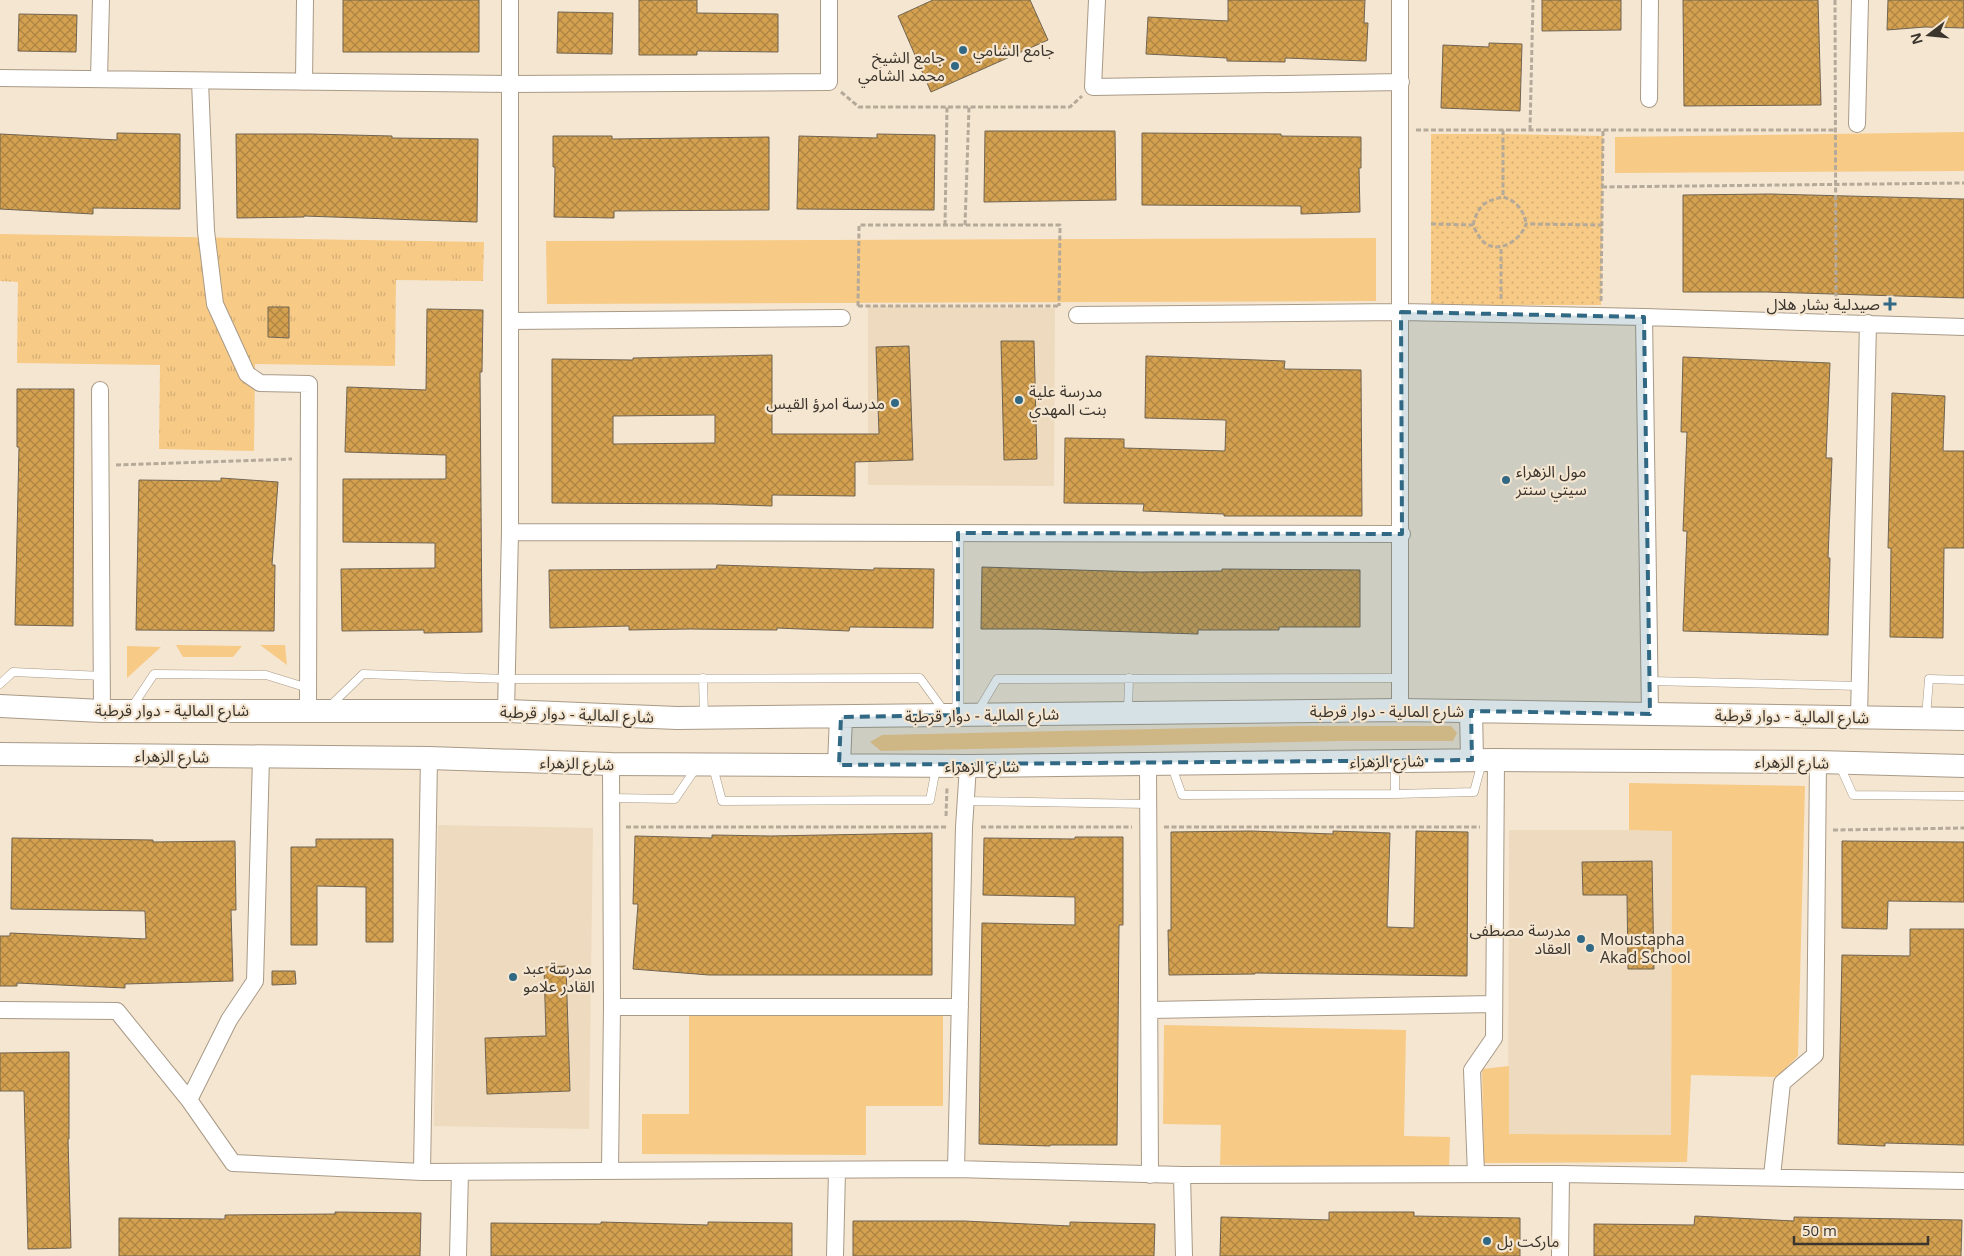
<svg xmlns="http://www.w3.org/2000/svg" width="1964" height="1256" font-family="'Open Sans','Noto Sans Arabic',sans-serif">
<style>
.built{fill:#eedbbf}
.grass{fill:#f7ca86}
.park{fill:url(#park-tufts)}
.garden{fill:url(#garden-dots)}
.building{fill:url(#building-cross-hatch);stroke:#706451;fill-rule:evenodd}
.lines{fill:none;stroke-linecap:round;stroke-linejoin:round}
.service-casing{stroke:#a89a87;stroke-width:9}
.pedestrian-casing{stroke:#a89a87;stroke-width:12}
.minor-casing{stroke:#a89a87;stroke-width:18}
.secondary-casing{stroke:#a89a87;stroke-width:24}
.path{stroke:#b5a999;stroke-width:3;stroke-dasharray:5 2.5;stroke-linecap:butt}
.service{stroke:#fff;stroke-width:8}
.pedestrian{stroke:#fff;stroke-width:11}
.minor{stroke:#fff;stroke-width:16}
.secondary{stroke:#fff;stroke-width:22}
.marked{fill:#316883;fill-opacity:0.2;stroke:#316883;stroke-width:4;stroke-dasharray:10 6;stroke-linejoin:round}
.poi-dot{fill:#316883;stroke:#f5e6d1;stroke-width:2}
.labels{text-anchor:middle;dominant-baseline:central;stroke-width:4.5;stroke-linejoin:round;paint-order:stroke}
.poi-label{font-size:16px;fill:#3b352d;stroke:#f5e6d1;text-anchor:start}
.street-label{font-size:16px;fill:#3b352d;stroke:#f5e6d1}
</style>
<defs>
<pattern id="park-tufts" width="24" height="20" patternUnits="userSpaceOnUse" patternTransform="scale(1.25)"><rect width="24" height="20" fill="#f7ca86"/><path d="M3 7l-1-3M5 7V3M7 7l1-3M15 17l-1-3M17 17v-4M19 17l1-3" fill="none" stroke="#d5ae74"/></pattern>
<pattern id="garden-dots" width="8" height="8" patternUnits="userSpaceOnUse" patternTransform="scale(1.25)"><rect width="8" height="8" fill="#f7ca86"/><path d="M2 2h.1M6 6h.1" fill="none" stroke="#d5ae74" stroke-width="1.8" stroke-linecap="round"/></pattern>
<pattern id="building-cross-hatch" width="8" height="8" patternUnits="userSpaceOnUse" patternTransform="scale(1.25)"><rect width="8" height="8" fill="#d4a150"/><path d="M0 0l8 8M0 8l8-8" fill="none" stroke="#ad8443"/></pattern>
</defs>
<rect width="100%" height="100%" fill="#f5e6d1"/>
<path class="built" d="M 868,306 L 1055,308 L 1054,486 L 868,485 Z
M 438,825 L 593,828 L 589,1129 L 434,1126 Z
M 1509,830 L 1672,830 L 1671,1135 L 1508,1134 Z"/>
<path class="grass" d="M 1964,132 L 1964,171 L 1615,173 L 1615,137 Z
M 1376,238 L 1376,301 L 547,304 L 546,241 Z
M 176,645 L 242,646 L 233,657 L 183,657 Z
M 260,645 L 285,645 L 287,665 Z
M 127,646 L 161,647 L 127,678 Z
M 1299,726 L 1451,726 L 1457,733 L 1453,741 L 1341,741 L 881,751 L 870,742 L 882,735 Z
M 1629,783 L 1805,786 L 1798,1056 L 1777,1077 L 1691,1075 L 1687,1162 L 1484,1163 L 1482,1069 L 1509,1066 L 1509,1134 L 1671,1135 L 1672,831 L 1629,830 Z
M 689,1015 L 943,1015 L 943,1106 L 866,1106 L 866,1155 L 642,1154 L 642,1114 L 689,1114 Z
M 1164,1025 L 1406,1030 L 1404,1136 L 1450,1137 L 1449,1169 L 1220,1165 L 1221,1125 L 1163,1124 Z"/>
<path class="park" d="M 0,234 L 484,242 L 483,281 L 396,280 L 395,366 L 255,364 L 254,451 L 159,449 L 160,365 L 17,363 L 18,282 L 0,281 Z"/>
<path class="garden" d="M 1431,134 L 1503,134 L 1603,136 L 1601,305 L 1431,305 Z"/>
<path class="building" d="M 343,0 L 479,0 L 479,52 L 343,52 Z
M 639,0 L 697,0 L 697,13 L 778,14 L 778,52 L 697,51 L 697,55 L 639,55 Z
M 933,0 L 1030,0 L 1048,40 L 931,92 L 898,16 Z
M 1228,0 L 1365,0 L 1364,23 L 1368,23 L 1366,61 L 1285,58 L 1285,62 L 1227,61 L 1227,58 L 1146,54 L 1148,17 L 1228,21 Z
M 1542,0 L 1621,0 L 1621,30 L 1542,31 Z
M 1683,0 L 1818,0 L 1821,105 L 1684,106 Z
M 1888,0 L 1964,0 L 1964,28 L 1925,27 L 1887,30 Z
M 558,12 L 613,13 L 612,54 L 557,53 Z
M 19,14 L 77,15 L 76,52 L 18,51 Z
M 1489,43 L 1522,44 L 1520,111 L 1441,108 L 1443,45 L 1489,47 Z
M 985,131 L 1115,131 L 1116,200 L 984,202 Z
M 117,133 L 180,134 L 180,209 L 93,208 L 93,214 L 0,209 L 0,134 L 117,140 Z
M 1142,133 L 1281,134 L 1281,136 L 1361,137 L 1361,168 L 1359,168 L 1360,212 L 1301,214 L 1301,206 L 1142,205 Z
M 236,134 L 310,134 L 392,136 L 392,138 L 478,139 L 477,222 L 304,216 L 304,217 L 237,218 Z
M 877,134 L 935,135 L 934,210 L 797,209 L 799,136 L 877,138 Z
M 553,136 L 612,136 L 612,139 L 769,137 L 769,210 L 614,211 L 614,218 L 554,217 L 555,167 L 553,167 Z
M 1770,194 L 1964,199 L 1964,298 L 1767,292 L 1683,292 L 1683,195 Z
M 268,307 L 289,307 L 289,338 L 268,337 Z
M 427,309 L 483,310 L 482,372 L 480,372 L 482,632 L 424,633 L 424,630 L 342,631 L 341,569 L 435,568 L 435,543 L 343,542 L 343,479 L 446,479 L 446,455 L 345,452 L 347,387 L 426,390 Z
M 1001,341 L 1034,341 L 1037,459 L 1004,460 Z
M 909,346 L 913,460 L 855,462 L 855,496 L 772,495 L 772,506 L 713,504 L 552,503 L 552,359 L 633,360 L 633,358 L 772,355 L 772,434 L 879,434 L 876,347 ZM 715,415 L 715,443 L 613,444 L 613,416 Z
M 1146,356 L 1285,361 L 1284,369 L 1361,370 L 1362,516 L 1224,516 L 1224,514 L 1143,511 L 1144,504 L 1064,503 L 1065,438 L 1124,439 L 1124,448 L 1225,451 L 1226,420 L 1145,418 Z
M 1683,357 L 1830,363 L 1826,458 L 1832,458 L 1828,558 L 1830,558 L 1828,635 L 1683,631 L 1687,531 L 1683,531 L 1687,432 L 1681,432 Z
M 17,389 L 74,389 L 73,626 L 15,625 L 19,447 L 17,447 Z
M 1892,393 L 1945,396 L 1943,451 L 1964,451 L 1964,548 L 1944,548 L 1943,638 L 1890,637 L 1891,548 L 1888,548 Z
M 221,478 L 278,482 L 272,565 L 275,565 L 274,631 L 136,630 L 139,480 L 221,481 Z
M 717,565 L 874,570 L 874,568 L 934,569 L 933,628 L 850,627 L 849,631 L 777,628 L 777,630 L 690,629 L 629,630 L 629,626 L 550,628 L 549,570 L 716,569 Z
M 982,567 L 1141,572 L 1222,571 L 1222,569 L 1360,570 L 1360,627 L 1279,627 L 1279,630 L 1198,630 L 1198,634 L 1041,629 L 981,629 Z
M 1251,831 L 1333,834 L 1333,831 L 1390,833 L 1387,927 L 1414,928 L 1416,831 L 1468,832 L 1467,976 L 1255,973 L 1255,974 L 1169,975 L 1168,930 L 1171,930 L 1171,832 Z
M 932,833 L 932,975 L 709,975 L 633,969 L 638,904 L 633,904 L 635,836 L 712,838 L 712,835 L 771,836 Z
M 1075,837 L 1123,837 L 1123,925 L 1119,925 L 1117,1145 L 1050,1145 L 1050,1146 L 979,1144 L 982,923 L 1075,925 L 1075,897 L 983,895 L 984,838 L 1075,839 Z
M 12,838 L 153,840 L 153,842 L 235,841 L 236,910 L 231,910 L 233,981 L 125,984 L 125,988 L 17,983 L 17,986 L 0,986 L 0,936 L 10,936 L 10,933 L 146,939 L 145,911 L 11,909 Z
M 316,839 L 393,839 L 393,942 L 366,942 L 366,887 L 317,886 L 317,945 L 291,945 L 291,847 L 316,847 Z
M 1842,841 L 1964,842 L 1964,902 L 1888,901 L 1887,929 L 1842,928 Z
M 1652,861 L 1654,969 L 1628,969 L 1627,895 L 1583,895 L 1582,862 Z
M 1910,929 L 1964,929 L 1964,1145 L 1885,1143 L 1885,1146 L 1838,1144 L 1842,955 L 1910,956 Z
M 566,966 L 570,1091 L 487,1094 L 485,1038 L 546,1036 L 544,967 Z
M 272,971 L 295,971 L 296,984 L 272,985 Z
M 69,1052 L 69,1139 L 68,1139 L 71,1248 L 28,1249 L 24,1091 L 0,1091 L 0,1053 Z
M 335,1212 L 421,1213 L 420,1256 L 119,1256 L 119,1218 L 225,1219 L 225,1215 L 335,1214 Z
M 1329,1212 L 1414,1212 L 1414,1216 L 1520,1218 L 1520,1256 L 1220,1256 L 1221,1217 L 1329,1220 Z
M 1695,1216 L 1794,1221 L 1794,1217 L 1962,1220 L 1961,1256 L 1594,1256 L 1594,1224 L 1694,1225 Z
M 853,1221 L 964,1221 L 1070,1226 L 1070,1222 L 1155,1224 L 1154,1256 L 853,1256 Z
M 601,1222 L 708,1225 L 708,1222 L 792,1223 L 792,1256 L 491,1256 L 491,1223 L 601,1224 Z"/>
<g class="lines">
<defs>
<path id="service" d="M 703,678 L 704,716
M 1650,681 L 1860,686
M 0,684 L 13,672 L 103,676
M 132,707 L 154,674 L 266,675 L 308,688
M 329,707 L 363,674 L 507,679 L 920,678 L 944,711
M 978,711 L 997,679 L 1401,678
M 1128,711 L 1129,678
M 1926,717 L 1929,679 L 1964,680
M 1840,766 L 1853,795 L 1964,796
M 713,767 L 722,801 L 930,800 L 936,768
M 1172,767 L 1182,795 L 1395,794 L 1395,763
M 1395,794 L 1474,792 L 1482,762
M 611,798 L 675,799 L 696,768
M 966,801 L 1148,804"/>
<path id="pedestrian" d="M 958,533 L 958,715"/>
<path id="minor" d="M 1097,0 L 1093,87 L 1401,82
M 0,78 L 510,84 L 829,82 L 829,0
M 99,79 L 101,0
M 200,81 L 206,231 L 215,304 L 247,374 L 260,383 L 309,384 L 308,710
M 304,82 L 305,0
M 1649,99 L 1650,0
M 1857,124 L 1860,0
M 1077,315 L 1401,312 L 1644,317 L 1650,714
M 1644,317 L 1964,327
M 510,321 L 842,318
M 100,390 L 102,711
M 510,532 L 1402,534
M 1400,710 L 1400,0
M 506,711 L 510,532 L 510,0
M 1859,717 L 1868,323
M 1148,764 L 1150,1175
M 612,1007 L 960,1007
M 0,1010 L 117,1011 L 189,1100 L 233,1163 L 422,1172 L 956,1169 L 1182,1175 L 1561,1174 L 1964,1181
M 1150,1010 L 1494,1004
M 189,1100 L 229,1020 L 255,981 L 261,757
M 956,1169 L 964,827 L 968,766
M 610,1171 L 612,1007 L 611,764
M 422,1172 L 429,758
M 1476,1174 L 1472,1070 L 1494,1038 L 1496,760
M 1182,1175 L 1184,1256
M 1772,1176 L 1782,1083 L 1815,1055 L 1818,762
M 458,1256 L 460,1172
M 835,1256 L 837,1170
M 1560,1256 L 1561,1174"/>
<path id="secondary" d="M 0,706 L 102,711 L 506,711 L 677,718 L 1400,710 L 1964,719
M 1471,711 L 1472,760
M 0,754 L 429,758 L 611,764 L 968,766 L 1496,760 L 1818,762 L 1964,766
M 839,765 L 841,717"/>
</defs>
<use href="#service" class="service-casing"/>
<use href="#pedestrian" class="pedestrian-casing"/>
<use href="#minor" class="minor-casing"/>
<use href="#secondary" class="secondary-casing"/>
<path class="path" d="M 1835,0 L 1836,307
M 841,92 L 859,107 L 1070,107 L 1082,96
M 1416,130 L 1835,130
M 1503,130 L 1503,197 C 1516,200 1525,212 1526,224
M 1530,130 L 1533,0
M 1602,187 L 1964,183
M 1431,224 L 1473,225 C 1475,230 1478,235 1481,239 C 1495,257 1521,241 1526,224 L 1602,225
M 945,225 L 947,107
M 965,225 L 969,107
M 1473,225 C 1478,206 1484,201 1503,197
M 1501,299 L 1501,247
M 1601,301 L 1603,130
M 858,306 L 859,225 L 1060,225 L 1059,306
M 858,306 L 1060,306
M 116,465 L 292,459
M 946,816 L 947,787
M 626,827 L 947,827
M 981,827 L 1132,827
M 1164,827 L 1480,827
M 1833,830 L 1964,828"/>
<use href="#service" class="service"/>
<use href="#pedestrian" class="pedestrian"/>
<use href="#minor" class="minor"/>
<use href="#secondary" class="secondary"/>
</g>
<path class="marked" d="M 1401,312 L 1644,317 L 1650,714 L 1471,711 L 1472,760 L 839,765 L 841,717 L 958,715 L 958,533 L 1402,534 Z"/>
<g class="poi-dot">
<circle cx="963" cy="50" r="5"/>
<circle cx="955" cy="66" r="5"/>
<path d="M1887.5 296.5h5v5h5v5h-5v5h-5v-5h-5v-5h5z"/>
<circle cx="1019" cy="400" r="5"/>
<circle cx="895" cy="403" r="5"/>
<circle cx="1506" cy="480" r="5"/>
<circle cx="1581" cy="939" r="5"/>
<circle cx="1590" cy="948" r="5"/>
<circle cx="513" cy="977" r="5"/>
<circle cx="1487" cy="1241" r="5"/>
</g>
<g class="labels">
<g class="poi-label">
<text x="973" y="50">جامع الشامي</text>
<text x="945" y="57" text-anchor="end">جامع الشيخ<tspan x="945" dy="18">محمد الشامي</tspan></text>
<text x="1880" y="304" text-anchor="end">صيدلية بشار هلال</text>
<text x="1029" y="391">مدرسة علية<tspan x="1029" dy="18">بنت المهدي</tspan></text>
<text x="885" y="403" text-anchor="end">مدرسة امرؤ القيس</text>
<text x="1516" y="471">مول الزهراء<tspan x="1516" dy="18">سيتي سنتر</tspan></text>
<text x="1571" y="930" text-anchor="end">مدرسة مصطفى<tspan x="1571" dy="18">العقاد</tspan></text>
<text x="1600" y="939">Moustapha<tspan x="1600" dy="18">Akad School</tspan></text>
<text x="523" y="968">مدرسة عبد<tspan x="523" dy="18">القادر علامو</tspan></text>
<text x="1497" y="1241">ماركت بل</text>
</g>
<g class="street-label">
<text x="172" y="710">شارع المالية - دوار قرطبة</text>
<text x="1387" y="711">شارع المالية - دوار قرطبة</text>
<text transform="translate(577 714) rotate(2)">شارع المالية - دوار قرطبة</text>
<text transform="translate(982 715) rotate(-1)">شارع المالية - دوار قرطبة</text>
<text transform="translate(1792 716) rotate(1)">شارع المالية - دوار قرطبة</text>
<text transform="translate(172 756) rotate(1)">شارع الزهراء</text>
<text transform="translate(1387 761) rotate(-1)">شارع الزهراء</text>
<text transform="translate(1792 762) rotate(1)">شارع الزهراء</text>
<text transform="translate(577 763) rotate(2)">شارع الزهراء</text>
<text x="982" y="766">شارع الزهراء</text>
</g>
</g>
<g transform="translate(1929 35) rotate(254)" stroke="#f5e6d1" stroke-width="4" paint-order="stroke">
<path d="M0-4L9 19L0 12L-9 19Z" fill="#3b352d"/>
<text y="-8" font-size="14" font-weight="bold" text-anchor="middle" fill="#3b352d">N</text>
</g>
<path d="M1794 1236v8h134v-8" fill="none" stroke="#3b352d" stroke-width="2.5"/>
<text x="1802" y="1236" font-size="15" fill="#3b352d" stroke="#f5e6d1" stroke-width="4" paint-order="stroke">50 m</text>
</svg>
